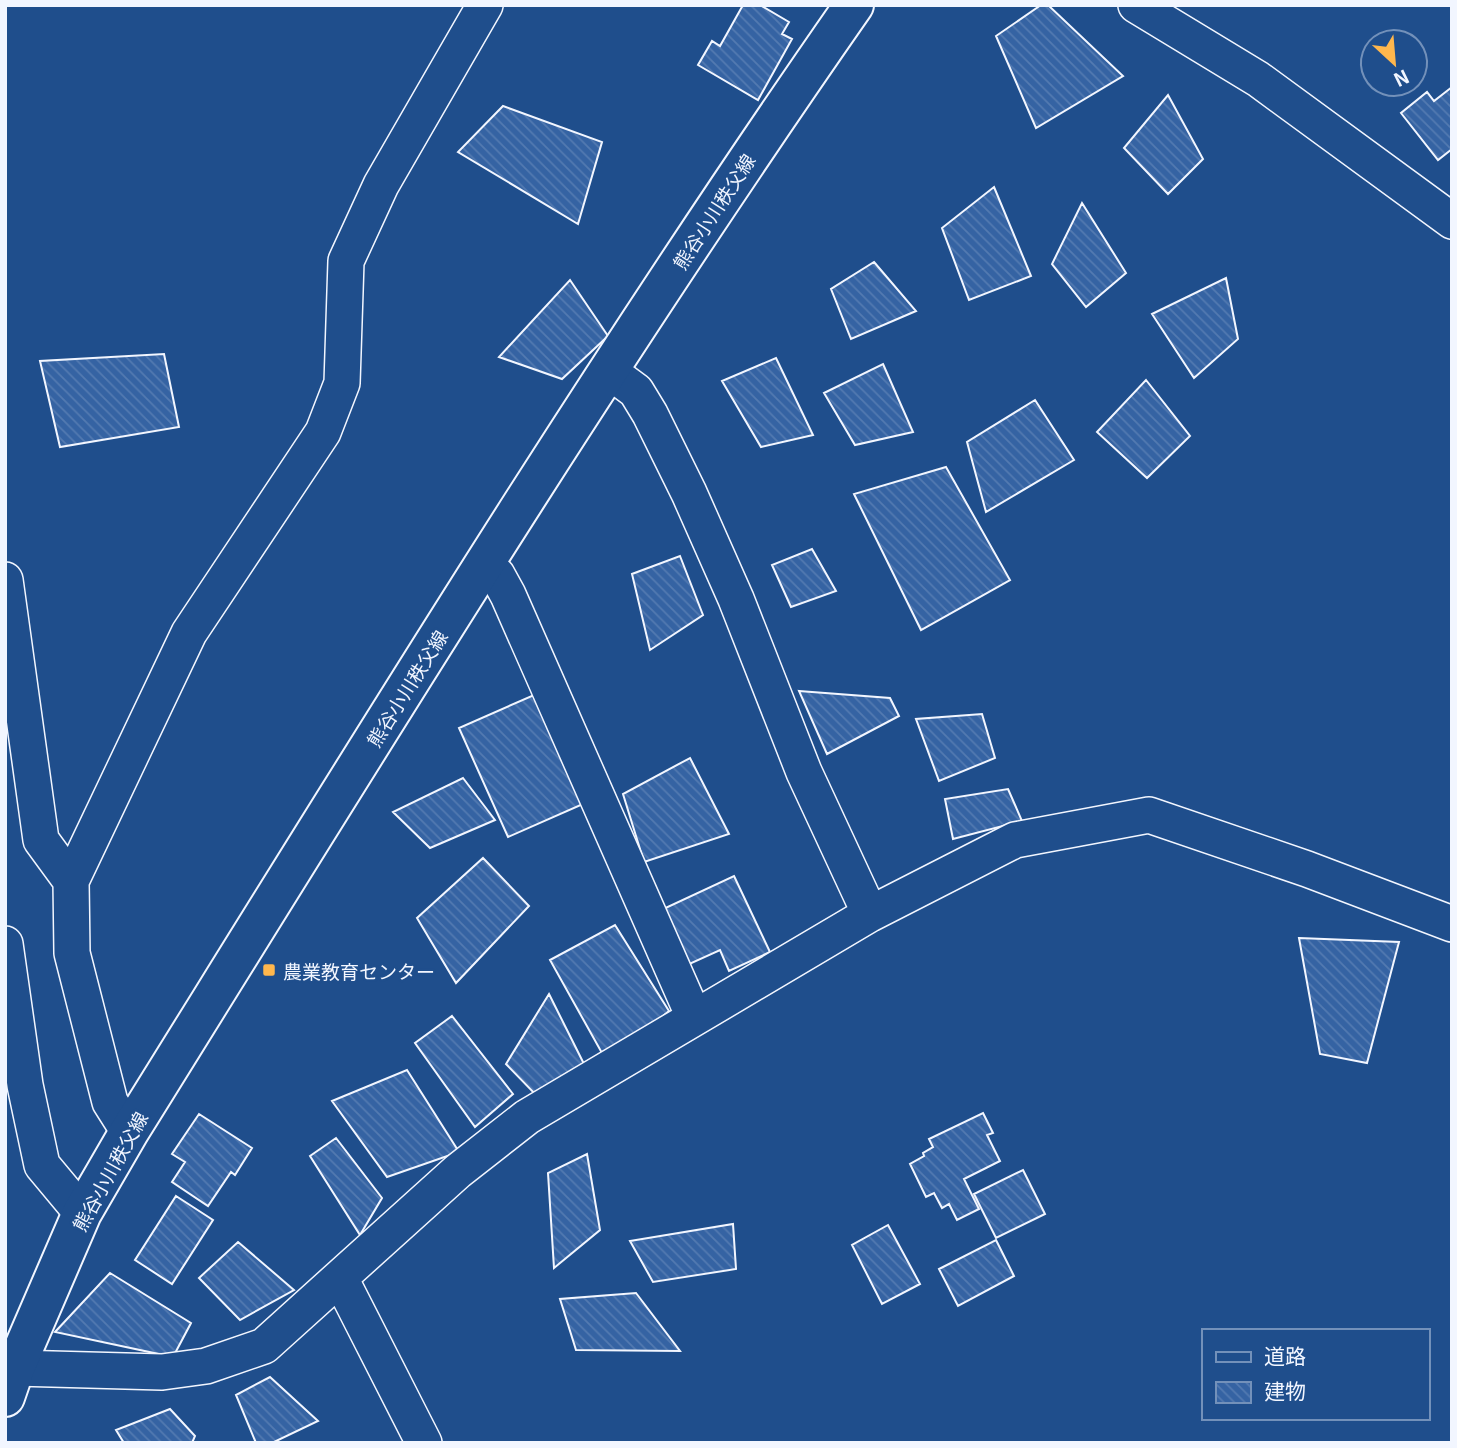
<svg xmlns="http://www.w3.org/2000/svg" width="1457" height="1448" font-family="Georgia,'Noto Sans JP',serif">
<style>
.building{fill:url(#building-back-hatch);stroke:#f2f6ff;stroke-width:2}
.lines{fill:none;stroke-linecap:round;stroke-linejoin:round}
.minor-casing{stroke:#f2f6ff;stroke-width:38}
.primary-casing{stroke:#f2f6ff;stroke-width:42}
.minor{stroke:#1f4e8c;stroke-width:35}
.primary{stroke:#1f4e8c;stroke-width:38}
.poi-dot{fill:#ffb74d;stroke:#1f4e8c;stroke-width:2.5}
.labels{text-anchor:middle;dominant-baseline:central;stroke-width:5;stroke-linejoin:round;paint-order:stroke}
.street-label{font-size:19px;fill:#f2f6ff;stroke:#1f4e8c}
.poi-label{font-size:19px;fill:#f2f6ff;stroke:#1f4e8c;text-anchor:start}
</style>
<defs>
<pattern id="building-back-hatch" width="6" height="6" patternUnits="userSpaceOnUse" patternTransform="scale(1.75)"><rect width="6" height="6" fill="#3563a3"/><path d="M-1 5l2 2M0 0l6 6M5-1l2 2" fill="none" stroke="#537ab1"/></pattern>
</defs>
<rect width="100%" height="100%" fill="#1f4e8c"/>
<path class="building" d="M 743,5 L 760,5 L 789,22 L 782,34 L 792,39 L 758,100 L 698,65 L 712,41 L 720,46 Z
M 1041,5 L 1048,5 L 1123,76 L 1036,128 L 996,36 Z
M 1452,87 L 1452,149 L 1438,160 L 1401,113 L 1427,92 L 1434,101 Z
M 1168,95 L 1203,159 L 1168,194 L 1124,148 Z
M 503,106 L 602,142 L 578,224 L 458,152 Z
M 994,187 L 1031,276 L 969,300 L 942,228 Z
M 1082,203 L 1126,273 L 1086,307 L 1052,264 Z
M 874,262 L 916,311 L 851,339 L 831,289 Z
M 1226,278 L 1238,339 L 1194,378 L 1152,314 Z
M 570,280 L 608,336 L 562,379 L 499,357 Z
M 164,354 L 179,427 L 60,447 L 40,361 Z
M 776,358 L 813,435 L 761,447 L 722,381 Z
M 883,364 L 913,432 L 855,445 L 824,393 Z
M 1146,380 L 1190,436 L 1147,478 L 1097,432 Z
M 1035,400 L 1074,460 L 986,512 L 967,442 Z
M 946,467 L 1010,580 L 921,630 L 854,494 Z
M 812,549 L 836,591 L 791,607 L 772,565 Z
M 680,556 L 703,615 L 650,650 L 632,574 Z
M 799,691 L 890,698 L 899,716 L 827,754 Z
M 534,695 L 583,804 L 508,837 L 459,728 Z
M 982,714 L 995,758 L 939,781 L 916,719 Z
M 690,758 L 729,834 L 644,862 L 623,794 Z
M 463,778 L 495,820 L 430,848 L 393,812 Z
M 1008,789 L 1022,821 L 953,839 L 945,799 Z
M 483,858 L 529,906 L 456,983 L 417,918 Z
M 734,876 L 770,952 L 729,971 L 720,950 L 685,966 L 659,911 Z
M 615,925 L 669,1011 L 607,1062 L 550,960 Z
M 1299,938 L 1399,942 L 1367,1063 L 1320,1054 Z
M 549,994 L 584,1064 L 537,1096 L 506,1064 Z
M 452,1016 L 513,1094 L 475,1127 L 415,1043 Z
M 407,1070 L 459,1152 L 387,1177 L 332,1101 Z
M 983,1113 L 993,1133 L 987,1135 L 1000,1161 L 964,1179 L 979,1209 L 957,1220 L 949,1204 L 942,1208 L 934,1193 L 926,1197 L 910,1164 L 924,1156 L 923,1153 L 933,1147 L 929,1139 Z
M 199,1114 L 252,1148 L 235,1175 L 231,1172 L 208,1206 L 172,1182 L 185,1162 L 172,1154 Z
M 336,1138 L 382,1198 L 360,1235 L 310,1156 Z
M 587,1154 L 600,1230 L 554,1268 L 548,1173 Z
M 1023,1170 L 1045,1214 L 996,1238 L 974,1194 Z
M 176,1196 L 213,1220 L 172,1284 L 135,1260 Z
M 733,1224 L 736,1269 L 653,1282 L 630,1241 Z
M 888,1225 L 920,1284 L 882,1304 L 852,1245 Z
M 996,1240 L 1014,1276 L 958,1306 L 939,1269 Z
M 238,1242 L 294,1290 L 240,1320 L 199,1278 Z
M 110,1273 L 191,1323 L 173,1357 L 55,1332 Z
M 636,1293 L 680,1351 L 576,1350 L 560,1299 Z
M 270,1377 L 318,1421 L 272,1443 L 256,1443 L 236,1395 Z
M 170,1409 L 195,1436 L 192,1443 L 124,1443 L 116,1430 Z"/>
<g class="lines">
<defs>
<path id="minor" d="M 1136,5 L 1258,79 L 1452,221
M 609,371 L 636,391 L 650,414 L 689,493 L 736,599 L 804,772 L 870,914
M 484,562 L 497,575 L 508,595 L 694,1017
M 5,580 L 41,840 L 71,881
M 5,944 L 25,1085 L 42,1165 L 82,1213
M 129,1132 L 110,1102 L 72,953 L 71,881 L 189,633 L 323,432 L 342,383 L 346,261 L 381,185 L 485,5
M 340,1278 L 424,1443
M 15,1368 L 162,1372 L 206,1366 L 264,1346 L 458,1171 L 527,1117 L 870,914 L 1015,840 L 1149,815 L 1307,869 L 1452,924"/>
<path id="primary" d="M 5,1397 L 15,1368 L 82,1213 L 129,1132 C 365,753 598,372 854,5"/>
</defs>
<use href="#minor" class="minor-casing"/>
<use href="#primary" class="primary-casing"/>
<use href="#minor" class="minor"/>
<use href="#primary" class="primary"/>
</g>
<rect class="poi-dot" x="262" y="963" width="14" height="14" rx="3.5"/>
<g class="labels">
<g class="street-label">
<text transform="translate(713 211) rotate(-57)">熊谷小川秩父線</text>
<text transform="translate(406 688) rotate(-58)">熊谷小川秩父線</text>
<text transform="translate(109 1171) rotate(-61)">熊谷小川秩父線</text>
</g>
<g class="poi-label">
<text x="283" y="970">農業教育センター</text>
</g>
</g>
<rect width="1457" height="1448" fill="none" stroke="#f2f6ff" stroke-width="14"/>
<rect x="1202" y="1329" width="228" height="91" fill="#1f4e8c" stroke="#7391ba" stroke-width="2"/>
<rect x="1216" y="1352" width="35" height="10" fill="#1f4e8c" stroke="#7391ba" stroke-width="2"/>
<text x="1264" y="1364" font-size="21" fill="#f2f6ff">道路</text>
<rect x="1216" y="1382" width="35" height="21" fill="url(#building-back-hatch)" stroke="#7391ba" stroke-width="2"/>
<text x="1264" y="1399" font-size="21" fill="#f2f6ff">建物</text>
<g transform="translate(1394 63) rotate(154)"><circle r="33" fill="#1f4e8c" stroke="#7391ba" stroke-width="2"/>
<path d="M0-5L12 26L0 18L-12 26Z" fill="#ffb74d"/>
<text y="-10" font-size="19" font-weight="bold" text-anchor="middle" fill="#f2f6ff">N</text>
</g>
</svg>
